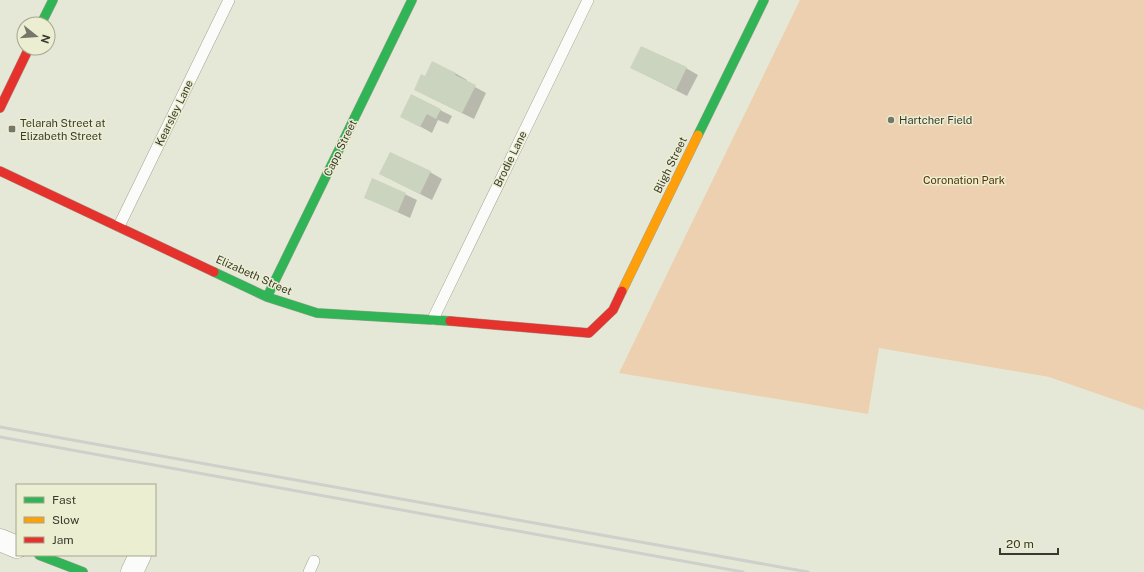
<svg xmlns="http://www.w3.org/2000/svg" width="1144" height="572" font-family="'Public Sans',sans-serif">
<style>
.green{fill:#ecd0af}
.shadow{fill:#0003}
.building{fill:#cad4bf}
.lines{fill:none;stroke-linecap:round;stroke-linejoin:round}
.lane-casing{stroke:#a1a396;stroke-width:12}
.street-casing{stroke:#a1a396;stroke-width:23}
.fast-casing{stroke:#a1a396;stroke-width:10}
.slow-casing{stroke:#a1a396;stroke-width:10}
.jam-casing{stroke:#a1a396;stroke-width:10}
.lane{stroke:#fbfcf9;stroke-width:11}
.street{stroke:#fbfcf9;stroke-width:22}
.fast{stroke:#30b455;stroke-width:9}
.slow{stroke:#ff9f0a;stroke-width:9}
.jam{stroke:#e5322d;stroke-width:9}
.rail{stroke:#cfcfcb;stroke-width:3}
.poi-dot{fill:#767769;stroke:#eceed1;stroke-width:1.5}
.labels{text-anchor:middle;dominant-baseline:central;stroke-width:3;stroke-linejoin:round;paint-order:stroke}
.street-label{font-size:11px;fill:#393a2e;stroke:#eceed1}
.poi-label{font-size:11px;fill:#393a2e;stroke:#eceed1;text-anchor:start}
.park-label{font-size:11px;fill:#573002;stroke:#eceed1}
</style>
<rect width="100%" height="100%" fill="#e6e8d7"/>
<path class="green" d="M 800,0 L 1144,0 L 1144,410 L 1049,377 L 879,348 L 868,414 L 619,373 Z"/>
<path class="shadow" d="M 632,68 L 686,68 L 698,75 L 687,96 Z
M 455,73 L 467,80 L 466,82 L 486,93 L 474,119 L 427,96 L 425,77 Z
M 440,110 L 452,116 L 448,124 L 438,120 L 432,133 L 401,116 Z
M 430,172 L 442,179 L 432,200 L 380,174 Z
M 373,179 L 417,200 L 410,218 L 365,197 Z"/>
<path class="building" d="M 641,46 L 687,67 L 676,90 L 630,68 Z
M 432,61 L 456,73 L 455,75 L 476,85 L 462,113 L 414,90 L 421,74 L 425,76 Z
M 411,94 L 441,109 L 436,119 L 427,114 L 420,127 L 400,117 Z
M 390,152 L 431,171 L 420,194 L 379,174 Z
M 372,178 L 406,193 L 398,212 L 364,198 Z"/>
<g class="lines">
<defs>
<path id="lane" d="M 119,226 L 229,0
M 433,319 L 588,0
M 309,572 L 314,561"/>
<path id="street" d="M 0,540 L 17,547
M 132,572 L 140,555"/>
<path id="fast" d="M 41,24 L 53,0
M 698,135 L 764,0
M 214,272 L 267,297 L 317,313 L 450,321
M 267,297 L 412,0
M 39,555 L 83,572"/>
<path id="slow" d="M 622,291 L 698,135"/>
<path id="jam" d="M 0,108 L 29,48
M 0,171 L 214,272
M 450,321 L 589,333 L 613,310 L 622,291"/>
</defs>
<use href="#lane" class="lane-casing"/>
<use href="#street" class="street-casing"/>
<use href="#fast" class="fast-casing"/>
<use href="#slow" class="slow-casing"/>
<use href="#jam" class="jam-casing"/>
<use href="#lane" class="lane"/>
<use href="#street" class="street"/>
<use href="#fast" class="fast"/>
<use href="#slow" class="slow"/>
<use href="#jam" class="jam"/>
<path class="rail" d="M 0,427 L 808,572
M 0,437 L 743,572"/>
</g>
<g class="poi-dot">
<circle cx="891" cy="120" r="4"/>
<rect x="8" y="125" width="8" height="8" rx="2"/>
</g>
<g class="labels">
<g class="street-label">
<text transform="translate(174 113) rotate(-64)">Kearsley Lane</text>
<text transform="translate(340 148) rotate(-64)">Capp Street</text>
<text transform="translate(510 159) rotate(-64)">Brodie Lane</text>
<text transform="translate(670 165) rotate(-64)">Bligh Street</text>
<text transform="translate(254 275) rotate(24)">Elizabeth Street</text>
</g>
<g class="poi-label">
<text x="899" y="120">Hartcher Field</text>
<text x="20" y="123">Telarah Street at<tspan x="20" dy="13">Elizabeth Street</tspan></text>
</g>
<g class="park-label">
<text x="964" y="180">Coronation Park</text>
</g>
</g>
<rect x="16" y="484" width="140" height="72" fill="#eceed1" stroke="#a4a690"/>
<rect x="24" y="497" width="20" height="6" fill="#30b455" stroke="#a4a690"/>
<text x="52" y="504" font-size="12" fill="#393a2e">Fast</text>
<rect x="24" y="517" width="20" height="6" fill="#ff9f0a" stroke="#a4a690"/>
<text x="52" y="524" font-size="12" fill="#393a2e">Slow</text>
<rect x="24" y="537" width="20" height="6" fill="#e5322d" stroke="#a4a690"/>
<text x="52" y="544" font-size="12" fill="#393a2e">Jam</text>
<g transform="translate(36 36) rotate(107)"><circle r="19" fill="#eceed1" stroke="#a4a690"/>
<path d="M0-3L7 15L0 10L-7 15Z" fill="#767769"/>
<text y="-6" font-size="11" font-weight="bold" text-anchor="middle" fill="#393a2e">N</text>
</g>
<path d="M1000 548v6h58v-6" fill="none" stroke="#393a2e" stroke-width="2"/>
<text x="1006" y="548" font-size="12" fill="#393a2e" stroke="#eceed1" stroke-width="3" paint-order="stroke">20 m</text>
</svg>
